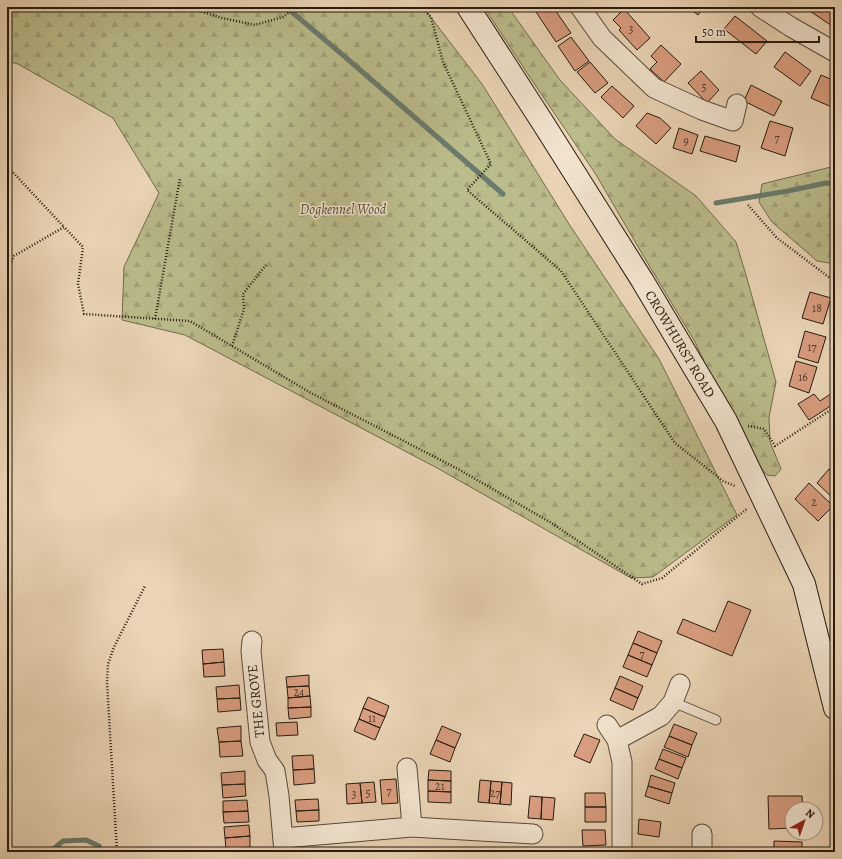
<svg xmlns="http://www.w3.org/2000/svg" width="842" height="859" font-family="Alegreya,serif">
<style>
.forest{fill:url(#forest-firs);stroke:#706c4d}
.lines{fill:none;stroke-linecap:round;stroke-linejoin:round}
.stream{stroke:#6a7a6d;stroke-width:5}
.building{fill:#d99d7f;stroke:#251b0f}
.lane-casing{stroke:#564a39;stroke-width:11}
.street-casing{stroke:#564a39;stroke-width:21}
.secondary-casing{stroke:#251b0f;stroke-width:24}
.path{stroke:#251b0f;stroke-width:2.5;stroke-dasharray:1 2;stroke-linecap:butt}
.lane{stroke:#f2e4d0;stroke-width:9}
.street{stroke:#f2e4d0;stroke-width:19}
.secondary{stroke:#f2e4d0;stroke-width:22}
.labels{text-anchor:middle;dominant-baseline:central;stroke-width:3;stroke-linejoin:round;paint-order:stroke}
.number-label{font-size:12px;fill:#523c2b}
.park-label{font-size:14px;font-style:italic;fill:#524b34;stroke:#f2e4d0}
.street-label{font-size:14px;fill:#251b0f;stroke:#f2e4d0}
</style>
<defs>
<pattern id="forest-firs" width="22" height="20" patternUnits="userSpaceOnUse"><rect width="22" height="20" fill="#bbbc8b"/><path d="M5 1l3.5 6h-7zM16 11l3.5 6h-7z" fill="#a1a177"/></pattern>
</defs>
<rect width="100%" height="100%" fill="#ebd5b6"/>
<filter id="stains"><feTurbulence type="fractalNoise" baseFrequency=".005" numOctaves="4"/><feColorMatrix values="0 0 0 0 .2 0 0 0 0 .09 0 0 0 0 .02 0 0 0 .5 -.17"/></filter>
<radialGradient id="worn" r=".72"><stop offset=".6" stop-color="#630" stop-opacity="0"/><stop offset="1" stop-color="#630" stop-opacity=".3"/></radialGradient>
<path class="forest" d="M 7,7 L 423,7 L 482,84 L 569,224 L 659,359 L 737,515 L 653,577 L 631,578 L 437,468 L 185,335 L 122,320 L 124,267 L 159,193 L 113,118 L 18,64 L 7,61 Z
M 484,7 L 508,7 L 560,80 L 615,139 L 696,196 L 736,242 L 746,275 L 776,382 L 769,417 L 770,442 L 781,469 L 775,476 L 767,475 L 746,451 L 695,342 L 644,257 L 595,173 L 529,76 Z
M 835,166 L 835,264 L 817,261 L 772,222 L 759,202 L 762,184 Z"/>
<g class="lines">
<path class="stream" d="M 286,7 L 344,56 L 503,194
M 716,203 L 788,191 L 826,183 L 835,184
M 50,852 L 63,841 L 86,840 L 99,846"/>
</g>
<path class="building" d="M 543,7 L 553,7 L 571,33 L 556,42 L 536,12 Z
M 688,7 L 704,7 L 698,15 Z
M 804,7 L 835,7 L 835,28 Z
M 624,9 L 650,38 L 637,50 L 619,30 L 621,28 L 613,20 Z
M 735,16 L 767,41 L 756,54 L 724,29 Z
M 571,37 L 589,61 L 575,71 L 558,46 Z
M 661,45 L 681,64 L 664,82 L 650,69 L 657,62 L 651,56 Z
M 785,52 L 811,71 L 800,86 L 774,67 Z
M 590,62 L 608,83 L 595,93 L 577,72 Z
M 701,71 L 719,90 L 707,103 L 688,83 Z
M 821,75 L 835,81 L 835,105 L 834,108 L 811,98 Z
M 751,85 L 782,101 L 774,116 L 744,101 Z
M 612,86 L 634,106 L 623,118 L 601,97 Z
M 647,113 L 660,118 L 671,128 L 656,144 L 636,126 Z
M 770,121 L 793,128 L 785,156 L 761,148 Z
M 679,128 L 698,135 L 692,154 L 673,148 Z
M 705,136 L 740,146 L 736,162 L 700,151 Z
M 810,292 L 831,298 L 823,324 L 802,318 Z
M 805,331 L 826,337 L 818,363 L 798,357 Z
M 796,361 L 817,367 L 809,393 L 789,386 Z
M 832,393 L 835,398 L 835,403 L 809,420 L 798,404 L 814,394 L 820,401 Z
M 829,469 L 835,474 L 835,500 L 817,483 Z
M 809,483 L 833,506 L 818,521 L 795,499 Z
M 728,601 L 751,610 L 732,656 L 677,633 L 683,619 L 715,632 Z
M 638,631 L 662,641 L 657,653 L 633,643 Z
M 633,643 L 657,653 L 652,665 L 628,655 Z
M 223,649 L 224,662 L 203,664 L 202,650 Z
M 628,655 L 652,665 L 647,677 L 623,667 Z
M 224,662 L 225,676 L 204,677 L 203,664 Z
M 309,675 L 309,686 L 287,687 L 286,677 Z
M 620,676 L 643,686 L 638,698 L 615,688 Z
M 239,685 L 240,698 L 217,699 L 216,687 Z
M 309,686 L 310,696 L 288,698 L 287,687 Z
M 615,688 L 638,698 L 633,710 L 610,700 Z
M 310,696 L 311,707 L 288,708 L 288,698 Z
M 368,697 L 389,706 L 385,717 L 363,708 Z
M 240,698 L 241,710 L 218,712 L 217,699 Z
M 311,707 L 311,717 L 289,719 L 288,708 Z
M 363,708 L 385,717 L 380,728 L 359,719 Z
M 359,719 L 380,728 L 375,740 L 354,731 Z
M 297,722 L 298,735 L 277,736 L 276,723 Z
M 674,724 L 697,733 L 692,745 L 669,736 Z
M 241,726 L 241,741 L 219,742 L 217,728 Z
M 442,726 L 461,734 L 455,748 L 436,740 Z
M 584,734 L 600,740 L 590,763 L 574,756 Z
M 669,736 L 692,745 L 688,757 L 664,747 Z
M 436,740 L 455,748 L 450,762 L 430,754 Z
M 241,741 L 243,756 L 220,757 L 219,742 Z
M 663,749 L 686,758 L 682,768 L 659,759 Z
M 313,755 L 314,769 L 293,770 L 292,756 Z
M 659,759 L 682,768 L 678,779 L 655,769 Z
M 314,769 L 315,783 L 294,785 L 293,770 Z
M 429,770 L 451,771 L 451,781 L 428,780 Z
M 245,771 L 245,784 L 222,785 L 221,773 Z
M 651,775 L 675,783 L 672,793 L 648,786 Z
M 396,779 L 398,803 L 382,804 L 380,780 Z
M 428,780 L 451,781 L 451,792 L 428,791 Z
M 480,780 L 491,781 L 489,803 L 478,802 Z
M 491,781 L 502,782 L 500,804 L 489,803 Z
M 374,782 L 376,802 L 362,803 L 360,783 Z
M 502,782 L 512,783 L 511,805 L 500,804 Z
M 360,783 L 362,803 L 347,804 L 346,784 Z
M 245,784 L 246,796 L 223,798 L 222,785 Z
M 648,786 L 672,793 L 669,804 L 645,796 Z
M 428,791 L 451,792 L 451,803 L 428,802 Z
M 585,793 L 605,793 L 606,807 L 585,807 Z
M 530,796 L 542,797 L 541,819 L 528,818 Z
M 768,796 L 802,796 L 803,809 L 792,809 L 792,828 L 769,829 Z
M 542,797 L 555,798 L 553,820 L 541,819 Z
M 318,799 L 319,810 L 296,811 L 295,800 Z
M 247,800 L 248,811 L 223,812 L 223,801 Z
M 585,807 L 606,807 L 606,822 L 585,822 Z
M 319,810 L 319,821 L 297,822 L 296,811 Z
M 248,811 L 249,822 L 224,823 L 223,812 Z
M 639,819 L 661,822 L 659,837 L 638,834 Z
M 249,825 L 250,836 L 225,838 L 224,827 Z
M 582,830 L 605,830 L 606,845 L 583,846 Z
M 250,836 L 250,847 L 226,849 L 225,838 Z
M 774,841 L 802,842 L 802,852 L 774,852 Z
M 449,849 L 464,849 L 464,852 L 449,852 Z"/>
<g class="lines">
<defs>
<path id="lane" d="M 673,702 L 716,720"/>
<path id="street" d="M 580,7 L 602,38 L 654,88 L 702,110 L 733,121 L 737,104
M 760,7 L 791,27 L 835,52
M 252,641 L 251,651 L 260,742 L 267,760 L 275,771 L 279,796 L 284,852
M 607,725 L 617,740 L 622,762 L 622,852
M 617,740 L 661,716 L 673,702 L 680,684
M 407,768 L 412,827
M 702,834 L 702,852
M 283,838 L 412,827 L 533,834"/>
<path id="secondary" d="M 468,7 L 543,123 L 642,280 L 726,421 L 804,584 L 835,708"/>
</defs>
<use href="#lane" class="lane-casing"/>
<use href="#street" class="street-casing"/>
<use href="#secondary" class="secondary-casing"/>
<path class="path" d="M 187,7 L 222,18 L 255,25 L 283,17 L 296,7
M 421,7 L 431,17 L 443,62 L 491,164 L 467,190 L 561,271 L 675,443 L 723,481 L 735,486
M 7,166 L 64,227
M 748,205 L 777,238 L 834,281 L 835,281
M 7,273 L 14,256 L 64,227 L 83,247 L 78,284 L 84,314 L 190,321 L 311,393 L 458,469 L 550,522 L 642,584 L 662,578 L 748,508
M 155,319 L 180,178
M 232,346 L 244,309 L 243,294 L 266,265
M 748,426 L 764,429 L 775,446 L 835,407
M 117,852 L 107,682 L 108,664 L 114,647 L 145,586"/>
<use href="#lane" class="lane"/>
<use href="#street" class="street"/>
<use href="#secondary" class="secondary"/>
</g>
<g class="labels">
<g class="number-label">
<text x="631" y="29">3</text>
<text x="704" y="87">5</text>
<text x="777" y="138">7</text>
<text x="686" y="141">9</text>
<text x="817" y="308">18</text>
<text x="812" y="347">17</text>
<text x="803" y="377">16</text>
<text x="814" y="502">2</text>
<text x="642" y="654">7</text>
<text x="299" y="692">24</text>
<text x="372" y="718">11</text>
<text x="440" y="786">21</text>
<text x="389" y="791">7</text>
<text x="368" y="793">5</text>
<text x="495" y="793">27</text>
<text x="354" y="794">3</text>
</g>
<g class="park-label">
<text x="343" y="209">Dogkennel Wood</text>
</g>
<g class="street-label">
<text transform="translate(680 344) rotate(59)">CROWHURST ROAD</text>
<text transform="translate(256 701) rotate(-96)">THE GROVE</text>
</g>
</g>
<rect width="842" height="859" fill="none" stroke="#ebd5b6" stroke-width="24"/>
<rect x="8" y="8" width="826" height="843" fill="none" stroke="#251b0f" stroke-width="2"/>
<rect x="12" y="12" width="818" height="835" fill="none" stroke="#251b0f"/>
<g transform="translate(804 821) rotate(40)"><circle r="19" fill="#f2e4d0" stroke="#a09483"/>
<path d="M0-3L7 15L0 10L-7 15Z" fill="#8f2418"/>
<text y="-6" font-size="11" font-weight="bold" text-anchor="middle" fill="#251b0f">N</text>
</g>
<path d="M696 36v6h123v-6" fill="none" stroke="#251b0f" stroke-width="2"/>
<text x="702" y="36" font-size="12" fill="#251b0f" stroke="#f2e4d0" stroke-width="3" paint-order="stroke">50 m</text>
<rect width="100%" height="100%" filter="url(#stains)"/>
<rect width="100%" height="100%" fill="url(#worn)"/>
</svg>
